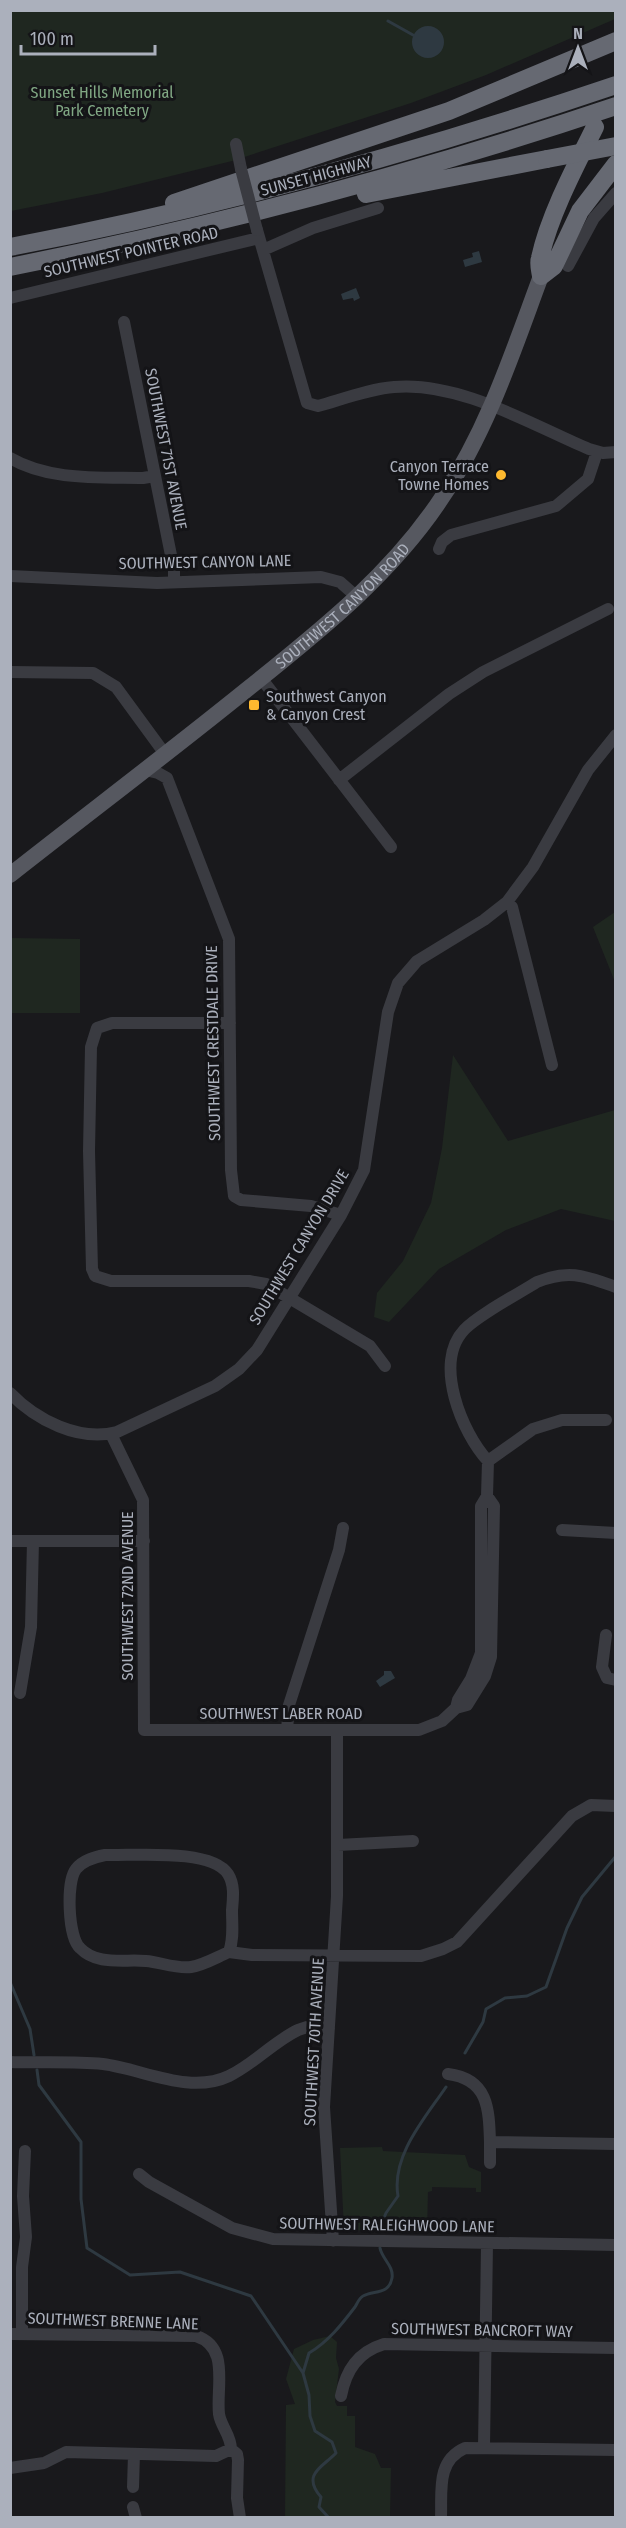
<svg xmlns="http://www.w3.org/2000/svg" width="626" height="2528" font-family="'Fira Sans Condensed',sans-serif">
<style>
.green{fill:#1f2720}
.water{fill:#2e3941}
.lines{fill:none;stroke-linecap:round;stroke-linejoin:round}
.stream{stroke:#2e3941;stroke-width:3}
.minor{stroke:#3a3b41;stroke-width:12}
.major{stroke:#565860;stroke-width:16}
.highway{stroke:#666972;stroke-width:18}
.minor-bridge{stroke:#3a3b41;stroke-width:12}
.highway-bridge{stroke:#666972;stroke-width:18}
.poi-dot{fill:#feb92f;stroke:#141417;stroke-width:2}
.labels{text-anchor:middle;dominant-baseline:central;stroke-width:6;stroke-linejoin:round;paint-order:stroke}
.park-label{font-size:16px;fill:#81a884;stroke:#141417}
.street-label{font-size:16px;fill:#abb0bc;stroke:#141417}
.poi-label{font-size:16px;fill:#abb0bc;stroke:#141417;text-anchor:end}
</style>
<rect width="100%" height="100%" fill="#19191c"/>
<path class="green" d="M 11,11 L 615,11 L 615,19 L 486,75 L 411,103 L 232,161 L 102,193 L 11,211 Z
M 615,912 L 615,982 L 593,927 Z
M 12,938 L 80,939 L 80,1013 L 12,1013 Z
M 453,1055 L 508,1141 L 615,1110 L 615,1221 L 561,1209 L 506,1230 L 439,1269 L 389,1322 L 374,1317 L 377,1293 L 403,1261 L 431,1203 L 442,1148 Z
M 382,2147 L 383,2151 L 465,2155 L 469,2167 L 481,2172 L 481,2192 L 476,2192 L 476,2188 L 432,2187 L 432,2191 L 428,2192 L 427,2232 L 344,2230 L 340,2148 Z
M 330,2336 L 337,2342 L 336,2358 L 339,2369 L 335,2402 L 337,2406 L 347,2406 L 347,2416 L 355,2416 L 355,2447 L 375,2454 L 381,2468 L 391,2468 L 390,2517 L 285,2518 L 286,2405 L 295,2404 L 286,2379 L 294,2349 L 313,2340 Z"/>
<path class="water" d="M412 42a16 16 0 1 1 32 0a16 16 0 1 1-32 0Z
M 479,251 L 482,262 L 465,267 L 463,260 L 473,257 L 472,253 Z
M 356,288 L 360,298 L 354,301 L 353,298 L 343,300 L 341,294 Z
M 384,1671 L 391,1671 L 395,1678 L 380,1687 L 376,1681 L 384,1675 Z"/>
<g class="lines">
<path class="stream" d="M 388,21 L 413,35
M 10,1982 L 30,2029 L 34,2055
M 465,2053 L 483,2022 L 486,2009 L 505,1998 L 527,1996 L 546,1987 L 567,1928 L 582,1897 L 616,1856
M 37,2070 L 39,2085 L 81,2142 L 81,2199 L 87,2248 L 130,2275 L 180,2272 L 251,2296 L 303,2373
M 380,2228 L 386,2213 L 398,2196 C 391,2156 425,2118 446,2087
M 329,2518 L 319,2507 L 321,2497 C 301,2474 323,2467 336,2453 L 332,2442 L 315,2431 L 310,2416 L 309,2395 L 303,2373 L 309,2353 C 328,2342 342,2324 355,2307 C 357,2304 359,2298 363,2296 C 374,2290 389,2295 392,2278 C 394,2266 382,2259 380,2248"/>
<path class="minor" d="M 236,144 L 241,169
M 257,230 L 307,403 L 318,406 C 343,399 369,389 394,387 C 459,381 530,424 589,449 L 603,453 L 616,452
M 263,250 L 313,228 L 378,208
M 568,266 L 594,218 L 616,193
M 10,298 L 259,238
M 124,322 L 174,570 L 174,582
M 10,458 C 49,481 100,477 143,478 L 155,476
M 439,549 L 442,542 L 451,535 L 556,506 L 588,479 L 597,452
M 10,576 L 157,583 L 321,577 L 340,582 L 357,597
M 10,672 L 93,673 L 116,687 L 165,754
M 261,678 L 391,847
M 145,770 L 158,773 L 167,778 L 229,939 L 231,1170 L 234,1196 L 241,1200 L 311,1206 L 341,1215
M 339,780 L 449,694 L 483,672 L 608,609
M 507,902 L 512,907 L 552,1065
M 230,1023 L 112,1023 L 97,1028 L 91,1047 L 89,1151 L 92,1269 L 95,1276 L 111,1281 L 249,1281 L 266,1284 L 370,1346 L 385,1366
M 10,1393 C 36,1420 79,1442 117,1432 L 215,1386 L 239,1369 L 257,1350 L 341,1215 L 364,1170 L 388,1012 L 398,983 L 417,961 L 484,920 L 507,902 L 533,867 L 588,770 L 616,735
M 111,1434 L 143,1500 L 144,1730 L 419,1730 L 442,1721 L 456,1708 L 467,1705 L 485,1676 L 491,1657 L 494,1506 L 487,1496
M 488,1461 L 533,1429 L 562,1420 L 606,1420
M 562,1530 L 616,1533
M 10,1541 L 144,1541
M 606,1635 L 602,1667 L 607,1678 L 616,1680
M 20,1693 L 31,1627 L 33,1541
M 456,1708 L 458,1700 L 471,1679 L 481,1653 L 481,1506 L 487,1496 L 488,1461 C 462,1433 433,1363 464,1330 C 478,1315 518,1294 537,1282 C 569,1269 585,1276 616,1287
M 287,1730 L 289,1705 L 339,1550 L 343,1528
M 338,1845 L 413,1841
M 105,1855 C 134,1856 211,1848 228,1874 C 235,1885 233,1899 232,1910 C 232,1924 234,1939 229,1952 C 217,1957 204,1965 191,1967 C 176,1969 160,1962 146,1961 C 124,1959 97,1966 80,1948 C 68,1937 66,1882 76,1869 C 83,1860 95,1857 105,1855 Z
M 229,1952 L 252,1955 L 421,1956 L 443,1949 L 457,1942 L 572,1816 L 591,1805 L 616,1806
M 10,2062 C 41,2063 72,2061 103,2064 C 143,2069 189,2095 229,2076 C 254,2064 273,2042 298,2030 L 307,2027 L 329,2028
M 448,2074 C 488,2079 489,2108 490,2142 L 616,2144
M 490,2142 L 490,2163
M 139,2174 L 149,2182 L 232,2228 L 273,2239 L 616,2245
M 333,2241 L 324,2107 L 337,1896 L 337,1730
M 10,2334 L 196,2336 C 230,2347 216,2386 219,2414 C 221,2427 231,2435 231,2449 L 237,2454 L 238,2460 L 237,2498 L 240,2518
M 22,2334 L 22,2267 L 26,2237 L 23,2196 L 25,2151
M 341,2396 C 346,2370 358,2352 384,2344 L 616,2348
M 484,2447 L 487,2244
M 10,2468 L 44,2463 L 66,2452 L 216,2456 L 231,2449
M 133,2487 L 134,2454
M 133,2507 L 136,2518
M 441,2518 C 442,2491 436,2461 465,2448 L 616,2450"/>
<path class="major" id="s1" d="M 10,875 C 90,812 171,751 250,687 C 321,630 393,573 443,496 C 488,429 513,351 541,276"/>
<path class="highway" d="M 366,194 L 547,159
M 174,203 L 449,111 L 616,41
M 10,247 C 216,208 418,152 616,85
M 10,267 C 216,226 417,173 616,106
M 541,276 C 540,270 538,263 540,258 C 549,216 576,165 595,127
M 541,276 L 554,266 L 580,211 L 616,164"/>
<path class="minor-bridge" d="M 241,169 L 257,230"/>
<path class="highway-bridge" d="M 547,159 L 616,146"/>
</g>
<g class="poi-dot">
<circle cx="501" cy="475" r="6"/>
<rect x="248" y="699" width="12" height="12" rx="3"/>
</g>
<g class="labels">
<g class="park-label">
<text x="102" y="92">Sunset Hills Memorial<tspan x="102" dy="18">Park Cemetery</tspan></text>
</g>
<g class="street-label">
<text transform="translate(316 176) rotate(-15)">SUNSET HIGHWAY</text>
<text transform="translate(131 252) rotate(-13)">SOUTHWEST POINTER ROAD</text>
<text transform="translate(166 449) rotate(79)">SOUTHWEST 71ST AVENUE</text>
<text transform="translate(205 562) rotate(-1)">SOUTHWEST CANYON LANE</text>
<text stroke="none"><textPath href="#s1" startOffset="428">SOUTHWEST CANYON ROAD</textPath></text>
<text transform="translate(213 1043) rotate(-91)">SOUTHWEST CRESTDALE DRIVE</text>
<text transform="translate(299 1247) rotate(-59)">SOUTHWEST CANYON DRIVE</text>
<text transform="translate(127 1596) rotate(-90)">SOUTHWEST 72ND AVENUE</text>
<text x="281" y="1713">SOUTHWEST LABER ROAD</text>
<text transform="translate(314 2042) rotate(-87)">SOUTHWEST 70TH AVENUE</text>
<text transform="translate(387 2225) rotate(1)">SOUTHWEST RALEIGHWOOD LANE</text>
<text transform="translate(113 2321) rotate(2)">SOUTHWEST BRENNE LANE</text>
<text transform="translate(482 2330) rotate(1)">SOUTHWEST BANCROFT WAY</text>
</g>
<g class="poi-label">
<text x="489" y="466">Canyon Terrace<tspan x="489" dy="18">Towne Homes</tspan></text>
<text x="266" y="696" text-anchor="start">Southwest Canyon<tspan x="266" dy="18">&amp; Canyon Crest</tspan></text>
</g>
</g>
<rect width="626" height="2528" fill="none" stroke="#abb0bc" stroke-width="24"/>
<g transform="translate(578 48)" stroke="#141417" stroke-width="4.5" paint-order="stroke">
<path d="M0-4.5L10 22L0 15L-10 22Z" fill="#abb0bc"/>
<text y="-9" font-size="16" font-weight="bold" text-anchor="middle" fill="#abb0bc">N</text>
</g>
<path d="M21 45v9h134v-9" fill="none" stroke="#abb0bc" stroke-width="3"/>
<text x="30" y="45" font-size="18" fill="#abb0bc" stroke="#141417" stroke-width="4.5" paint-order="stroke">100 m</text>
</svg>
